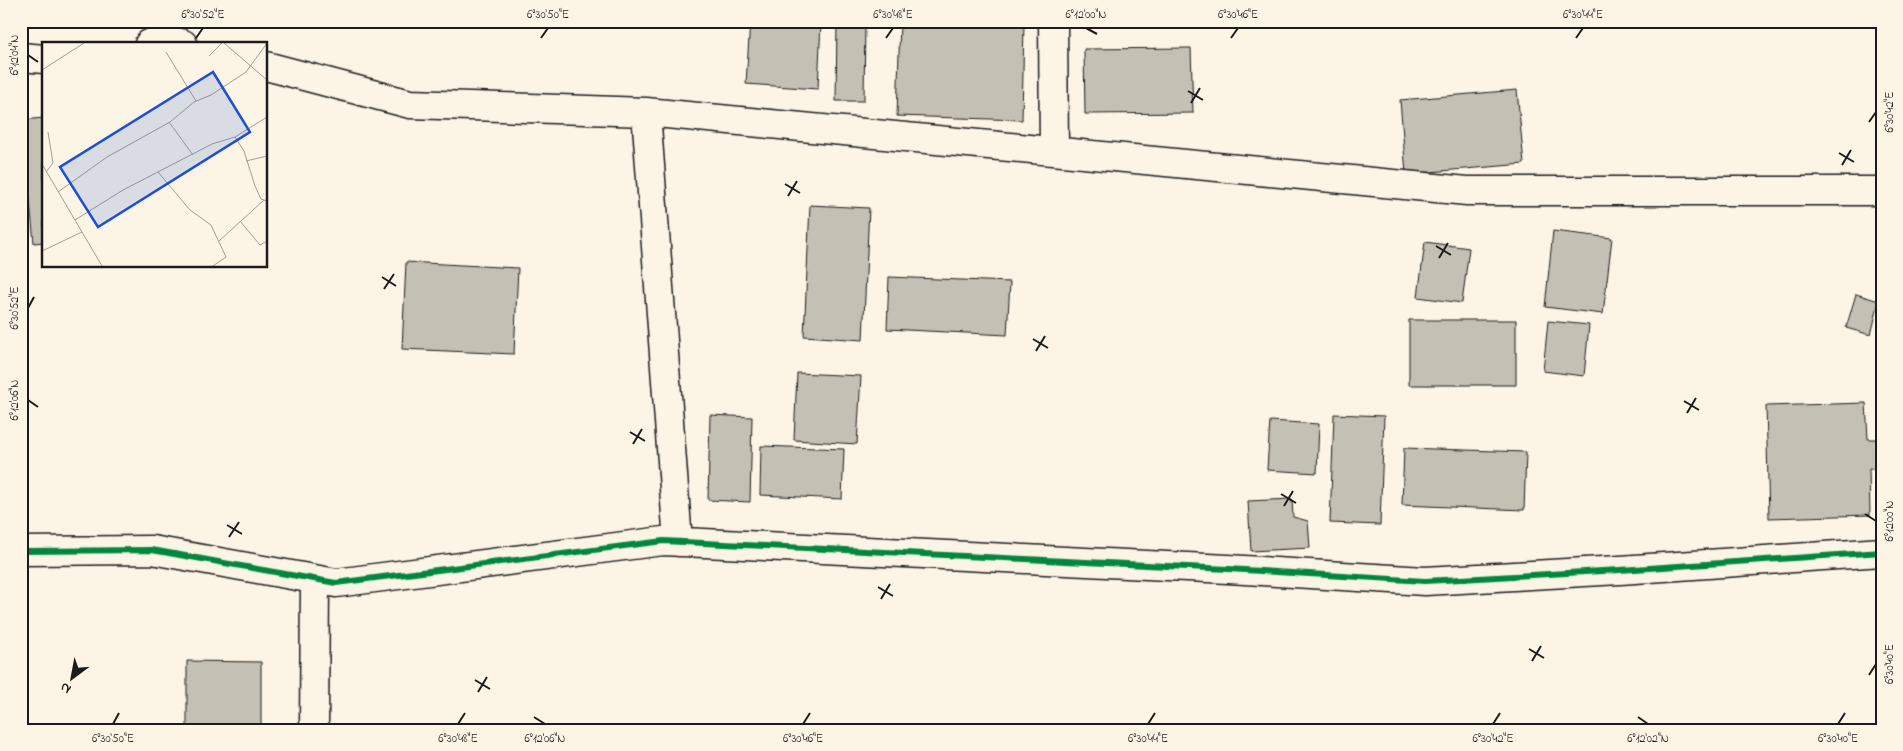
<svg xmlns="http://www.w3.org/2000/svg" width="1903" height="751" font-family="'Indie Flower',sans-serif">
<style>
.building{fill:#c4c0b3;stroke:#1c1c1c}
.lines{fill:none;stroke-linecap:round;stroke-linejoin:round}
.minor-casing{stroke:#1c1c1c;stroke-width:31}
.minor{stroke:#fcf5e5;stroke-width:28}
.cycleway-casing{stroke:#fcf5e5;stroke-width:9}
.cycleway{stroke:#00873e;stroke-width:6}
.ticks{fill:none;stroke:#1c1c1c;stroke-width:2}
.inset-road{fill:none;stroke:#a29e95;stroke-width:1}
.view{fill:#1d4ed8;fill-opacity:0.15;stroke:#1d4ed8;stroke-width:2.5}
.inset-edge{fill:none;stroke:#1c1c1c;stroke-width:2.5}
.neatline{fill:none;stroke:#1c1c1c;stroke-width:2}
.ticks-label{font-size:12px;text-anchor:middle;fill:#1c1c1c}
</style>
<rect width="100%" height="100%" fill="#fcf5e5"/>
<filter id="ink" filterUnits="userSpaceOnUse"><feTurbulence type="fractalNoise" baseFrequency=".02" numOctaves="2"/><feDisplacementMap in="SourceGraphic" scale="10" xChannelSelector="R" yChannelSelector="G"/><feConvolveMatrix kernelMatrix="1 2 1 2 8 2 1 2 1" color-interpolation-filters="sRGB"/></filter>
<g filter="url(#ink)">
<path class="building" d="M 750,21 L 821,21 L 818,89 L 746,84 Z
M 837,21 L 865,21 L 864,101 L 836,101 Z
M 900,21 L 1024,23 L 1022,120 L 897,116 Z
M 1191,48 L 1193,113 L 1085,114 L 1084,49 Z
M 1517,90 L 1524,164 L 1406,174 L 1400,100 Z
M 44,118 L 44,242 L 34,243 L 22,120 Z
M 810,205 L 869,208 L 863,340 L 804,336 Z
M 1553,231 L 1612,238 L 1603,314 L 1545,307 Z
M 1425,242 L 1469,248 L 1462,303 L 1418,297 Z
M 406,262 L 518,268 L 514,354 L 402,349 Z
M 889,277 L 1010,282 L 1007,335 L 887,329 Z
M 1856,294 L 1879,301 L 1871,335 L 1846,328 Z
M 1409,320 L 1516,320 L 1516,385 L 1409,385 Z
M 1548,321 L 1589,325 L 1584,376 L 1543,371 Z
M 797,373 L 861,376 L 857,444 L 794,440 Z
M 1866,403 L 1868,439 L 1882,439 L 1882,469 L 1869,469 L 1870,515 L 1769,518 L 1766,406 Z
M 1334,414 L 1384,416 L 1380,525 L 1330,523 Z
M 710,415 L 752,417 L 750,502 L 708,500 Z
M 1270,421 L 1319,424 L 1317,473 L 1267,470 Z
M 761,446 L 844,449 L 842,499 L 760,495 Z
M 1404,448 L 1526,452 L 1524,510 L 1402,505 Z
M 1292,499 L 1293,517 L 1308,521 L 1310,548 L 1251,551 L 1248,501 Z
M 187,661 L 261,662 L 261,730 L 187,730 Z"/>
<g class="lines">
<defs>
<path id="minor" d="M 1053,21 L 1054,151
M 149,44 L 163,38 L 183,44
M 21,57 L 44,59
M 266,66 L 410,104 L 646,112 L 1467,191 L 1882,191
M 646,112 L 678,542
M 21,551 L 152,550 L 336,583 L 663,541 L 1228,569 L 1425,581 L 1620,570 L 1882,552
M 314,730 L 315,580"/>
</defs>
<use href="#minor" class="minor-casing"/>
<use href="#minor" class="minor"/>
<defs>
<path id="cycleway" d="M 21,551 L 152,550 L 336,583 L 663,541 L 1228,569 L 1425,581 L 1620,570 L 1882,552"/>
</defs>
<use href="#cycleway" class="cycleway-casing"/>
<use href="#cycleway" class="cycleway"/>
</g>
</g>
<path class="ticks" d="M 1086,28 L 1097,34M 196,38 L 203,28M 541,38 L 548,28M 886,38 L 893,28M 1231,38 L 1238,28M 1576,38 L 1583,28M 28,55 L 38,62M 1188,91 L 1203,100M 1191,103 L 1200,88M 1869,122 L 1876,112M 1839,153 L 1854,162M 1842,165 L 1851,150M 785,184 L 800,193M 788,196 L 797,181M 1436,246 L 1451,255M 1439,258 L 1448,243M 382,277 L 396,286M 384,289 L 394,274M 28,308 L 34,297M 1033,339 L 1048,348M 1036,351 L 1045,336M 28,400 L 38,407M 1684,401 L 1699,410M 1687,413 L 1696,398M 630,432 L 645,441M 633,444 L 642,429M 1281,494 L 1296,503M 1284,506 L 1293,491M 1865,514 L 1876,521M 227,525 L 242,534M 229,537 L 239,522M 878,587 L 893,596M 881,599 L 890,584M 1529,649 L 1544,658M 1532,661 L 1541,646M 1869,675 L 1876,664M 475,680 L 490,689M 478,692 L 487,677M 534,717 L 545,724M 1638,717 L 1648,724M 113,724 L 119,713M 458,724 L 465,713M 803,724 L 810,713M 1148,724 L 1155,713M 1493,724 L 1500,713M 1838,724 L 1845,713"/>
<g transform="translate(42 42)">
<rect width="225" height="225" fill="#fcf5e5"/>
<path class="inset-road" d="M 182,1 L 225,38M 124,10 L 154,59M 167,14 L 180,1M 0,28 L 42,1M 127,80 L 151,113M 193,95 L 202,109 L 213,144 L 219,157 L 225,159M 204,119 L 225,114M 0,122 L 60,224M 4,130 L 11,121 L 6,90M 116,130 L 148,168 L 169,183 L 184,215 L 171,224M 16,150 L 65,115 L 128,80 L 152,60 L 169,53 L 204,30 L 225,1M 33,178 L 81,148 L 170,102 L 193,95 L 225,75M 198,179 L 218,203 L 225,199M 177,199 L 222,158M 0,209 L 40,190"/>
<path class="view" d="M 171,30 L 208,90 L 56,185 L 18,125 Z"/>
<rect width="225" height="225" class="inset-edge"/>
</g>
<rect width="1903" height="751" fill="none" stroke="#fcf5e5" stroke-width="55"/>
<g transform="translate(72 678) rotate(212)" stroke="#fcf5e5" stroke-width="4" paint-order="stroke">
<path d="M0-4L9 19L0 12L-9 19Z" fill="#1c1c1c"/>
<text y="-8" font-size="14" font-weight="bold" text-anchor="middle" fill="#1c1c1c">N</text>
</g>
<rect x="28" y="28" width="1848" height="696" class="neatline"/>
<g class="ticks-label">
<text x="203" y="18">6°30'52"E</text>
<text x="548" y="18">6°30'50"E</text>
<text x="893" y="18">6°30'48"E</text>
<text x="1086" y="18">6°12'00"N</text>
<text x="1238" y="18">6°30'46"E</text>
<text x="1583" y="18">6°30'44"E</text>
<text transform="translate(14 55) rotate(-90)" y="4">6°12'04"N</text>
<text transform="translate(1889 112) rotate(-90)" y="4">6°30'42"E</text>
<text transform="translate(14 308) rotate(-90)" y="4">6°30'52"E</text>
<text transform="translate(14 400) rotate(-90)" y="4">6°12'06"N</text>
<text transform="translate(1889 521) rotate(-90)" y="4">6°12'00"N</text>
<text transform="translate(1889 664) rotate(-90)" y="4">6°30'40"E</text>
<text x="113" y="742">6°30'50"E</text>
<text x="458" y="742">6°30'48"E</text>
<text x="545" y="742">6°12'06"N</text>
<text x="803" y="742">6°30'46"E</text>
<text x="1148" y="742">6°30'44"E</text>
<text x="1493" y="742">6°30'42"E</text>
<text x="1648" y="742">6°12'02"N</text>
<text x="1838" y="742">6°30'40"E</text>
</g>
</svg>
